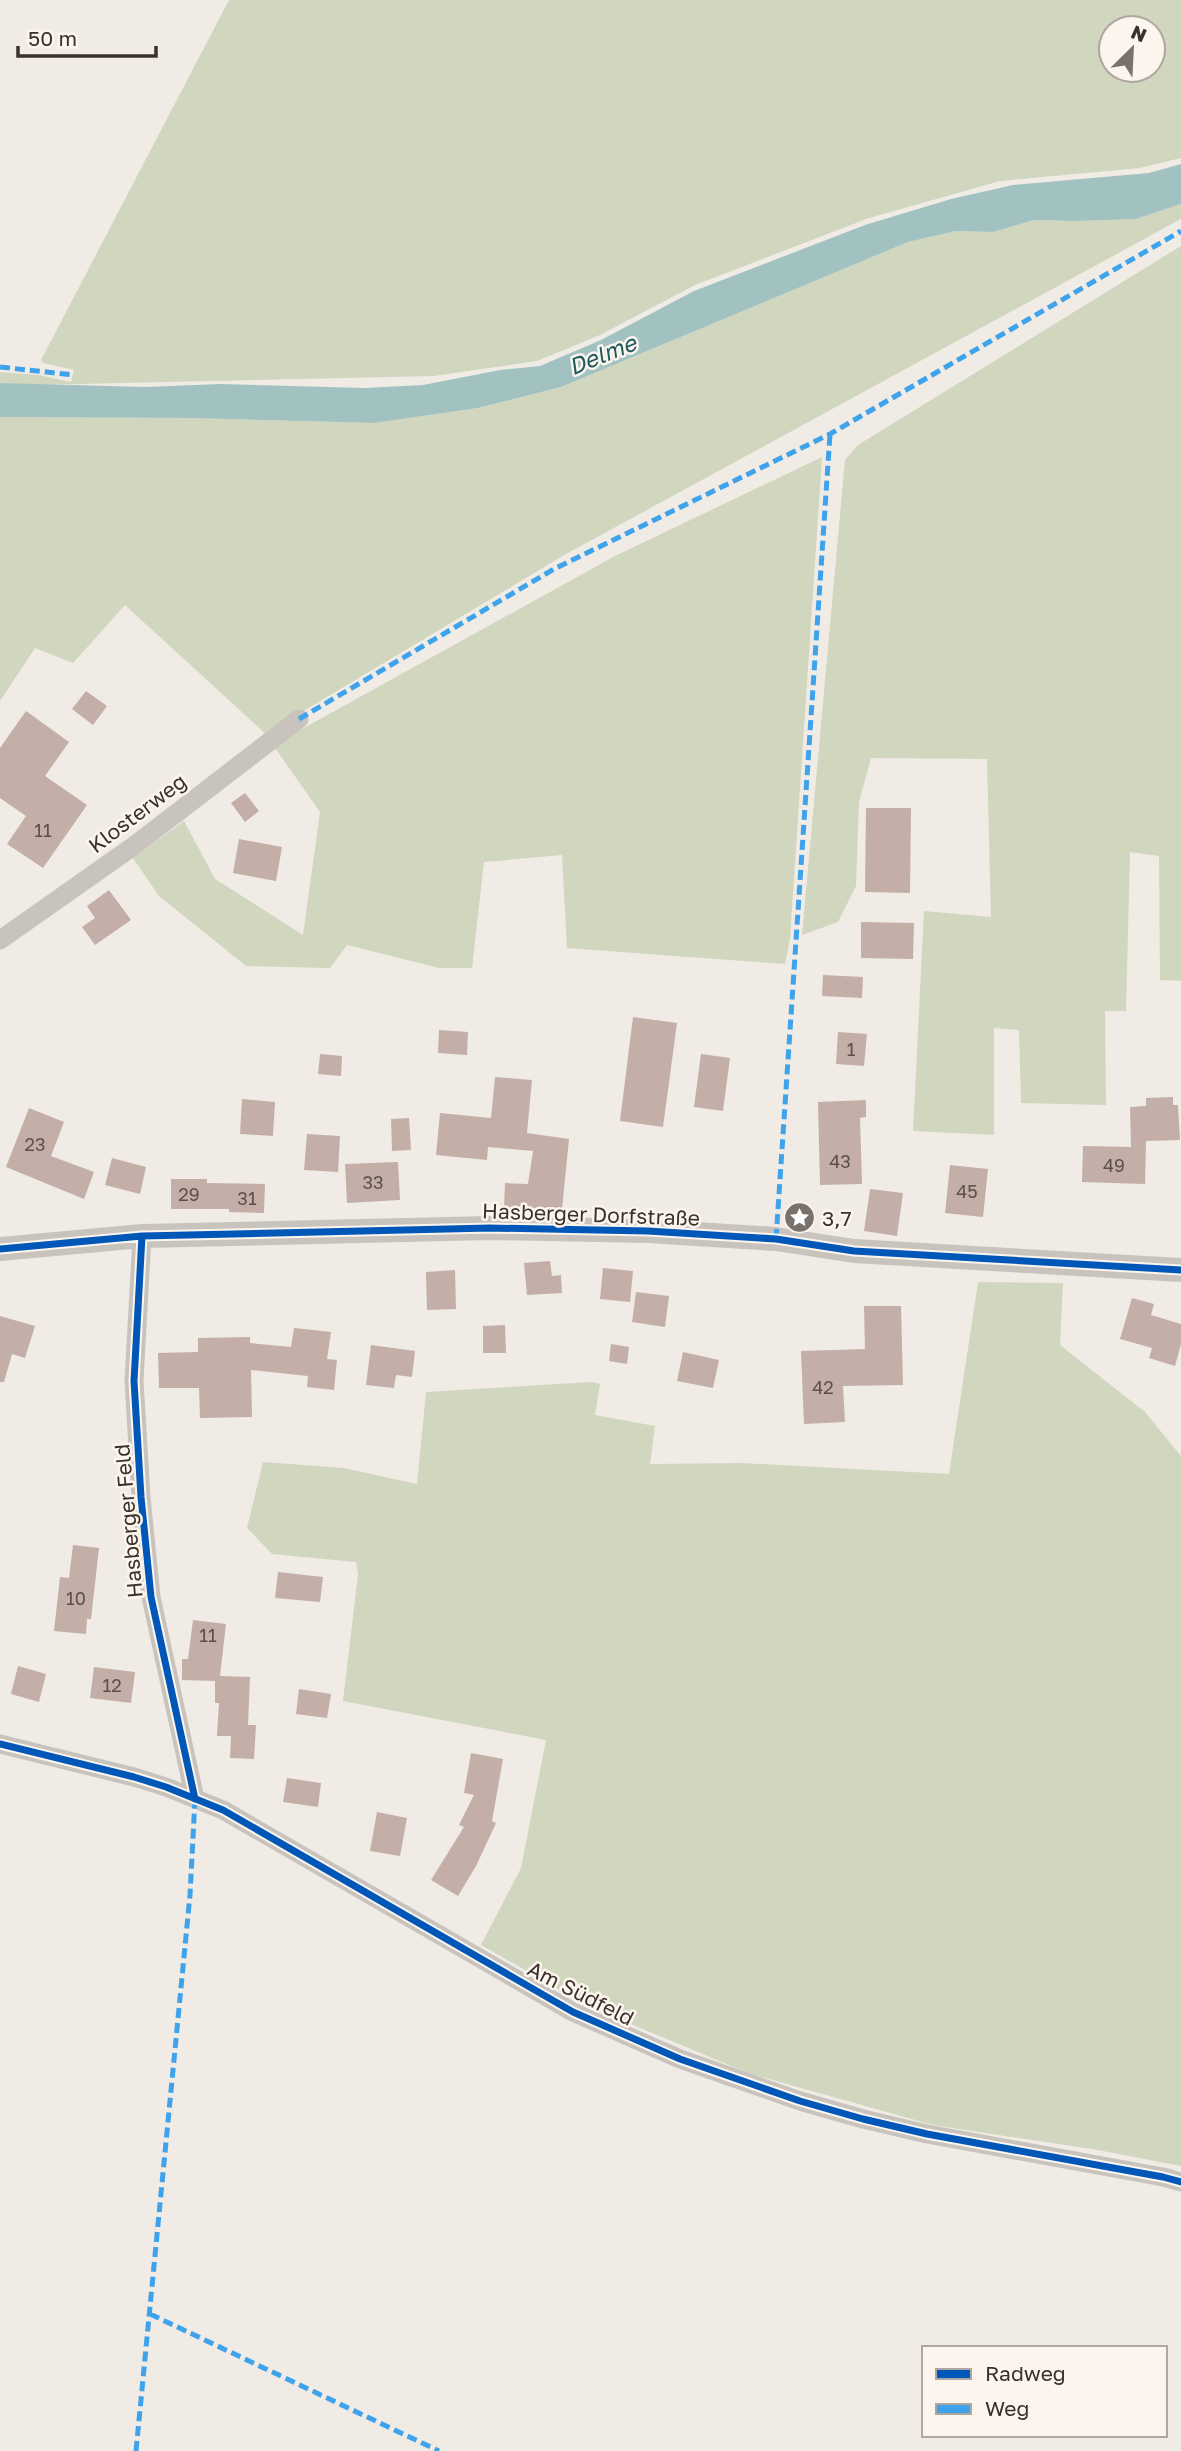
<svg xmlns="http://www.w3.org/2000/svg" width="1181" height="2451" font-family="'Golos Text',sans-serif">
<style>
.green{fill:#d1d6bf;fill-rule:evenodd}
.water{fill:#a1c2c1}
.building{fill:#c3afa7}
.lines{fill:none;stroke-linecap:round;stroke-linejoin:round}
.minor{stroke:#c9c3be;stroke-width:19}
.tertiary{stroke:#c9c3be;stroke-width:24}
.quiet{stroke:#3fa3eb;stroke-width:5;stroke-dasharray:10 5;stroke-linecap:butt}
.cycleway-casing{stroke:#fbf5ee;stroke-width:11}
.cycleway{stroke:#0057b8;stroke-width:7}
.labels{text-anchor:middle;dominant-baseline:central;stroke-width:5;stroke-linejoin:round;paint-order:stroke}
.number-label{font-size:18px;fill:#5d504a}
.street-label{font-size:21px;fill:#3b302b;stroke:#fbf5ee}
.poi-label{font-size:21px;fill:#3b302b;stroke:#fbf5ee;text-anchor:start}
.water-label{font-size:23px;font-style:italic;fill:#1f5a5e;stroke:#fbf5ee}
</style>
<rect width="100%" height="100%" fill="#f0ebe5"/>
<path class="green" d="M 229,0 L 1181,0 L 1181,158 L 1140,168 L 1000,181 L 869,218 L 695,285 L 600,335 L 537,361 L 434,376 L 33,385 L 0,383 L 0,372 L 39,375 L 71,382 L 74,370 L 43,363 L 41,360 ZM 1111,28 L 1153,28 L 1153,70 L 1111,70 Z
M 1181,204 L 1181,219 L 566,554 L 285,722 L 268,736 L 125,605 L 73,663 L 35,648 L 0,701 L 0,417 L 188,418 L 374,423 L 478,408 L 561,387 L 908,242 L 956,231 L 993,232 L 1034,220 L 1077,221 L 1136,219 Z
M 1181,246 L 1181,981 L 1160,980 L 1159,856 L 1130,852 L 1126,1011 L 1105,1011 L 1106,1105 L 1021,1103 L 1019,1030 L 994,1028 L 994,1135 L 913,1131 L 924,911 L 991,917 L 987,759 L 871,758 L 859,802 L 856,886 L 838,922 L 802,935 L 845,460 L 858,445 Z
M 822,457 L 790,939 L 785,964 L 567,948 L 562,855 L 484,862 L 472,968 L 439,968 L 347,945 L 330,968 L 246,966 L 159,896 L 133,858 L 184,821 L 215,879 L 303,935 L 320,812 L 273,745 L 615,556 Z
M 978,1282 L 1063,1283 L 1060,1345 L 1145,1412 L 1181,1456 L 1181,2166 L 1098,2150 L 933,2125 L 748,2073 L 590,2007 L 481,1945 L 521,1868 L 546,1740 L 343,1701 L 358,1574 L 356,1562 L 272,1554 L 247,1528 L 263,1462 L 344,1468 L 417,1484 L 426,1392 L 592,1382 L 600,1384 L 595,1415 L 655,1426 L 650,1464 L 741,1463 L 949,1474 Z"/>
<path class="water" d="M 1181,164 L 1181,204 L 1136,219 L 1077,221 L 1034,220 L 993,232 L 956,231 L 908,242 L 561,387 L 478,408 L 374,423 L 188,418 L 0,417 L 0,383 L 145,387 L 220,384 L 365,388 L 423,385 L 500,370 L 540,366 L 601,340 L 694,291 L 865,225 L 951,199 L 1013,185 L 1149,173 Z"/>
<path class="building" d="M 86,691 L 107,706 L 93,725 L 72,709 Z
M 26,711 L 69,742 L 45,776 L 87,805 L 43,868 L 7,844 L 26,816 L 0,798 L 0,748 Z
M 245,793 L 259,811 L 245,822 L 231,803 Z
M 866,808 L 911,808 L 910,893 L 865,892 Z
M 239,839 L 282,847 L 276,881 L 233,873 Z
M 109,890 L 131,920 L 95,945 L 82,927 L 95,918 L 87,906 Z
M 861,922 L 914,923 L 913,959 L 861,958 Z
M 823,975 L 863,977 L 862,998 L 822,996 Z
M 633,1017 L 677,1023 L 663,1127 L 620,1121 Z
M 439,1030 L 468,1032 L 467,1055 L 438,1053 Z
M 838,1032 L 867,1034 L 864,1066 L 836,1064 Z
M 320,1054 L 342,1056 L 341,1076 L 318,1074 Z
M 701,1054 L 730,1058 L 723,1111 L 694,1107 Z
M 495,1077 L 532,1080 L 527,1133 L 569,1139 L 562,1209 L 504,1207 L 505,1183 L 528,1184 L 533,1151 L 488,1147 L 487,1160 L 436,1155 L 440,1113 L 491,1118 Z
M 1173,1097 L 1173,1105 L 1178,1105 L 1180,1140 L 1146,1141 L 1145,1184 L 1082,1182 L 1083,1146 L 1131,1147 L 1130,1107 L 1146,1106 L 1146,1098 Z
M 242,1099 L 275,1102 L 273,1136 L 240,1134 Z
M 866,1100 L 866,1117 L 860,1118 L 862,1184 L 820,1185 L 818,1102 Z
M 29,1108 L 64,1122 L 51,1156 L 94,1172 L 84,1199 L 6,1167 Z
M 409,1118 L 411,1150 L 392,1151 L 391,1119 Z
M 307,1134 L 340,1136 L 338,1172 L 304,1170 Z
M 112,1158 L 146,1167 L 140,1194 L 105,1185 Z
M 398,1162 L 400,1200 L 347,1203 L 345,1164 Z
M 950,1165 L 988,1169 L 983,1217 L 945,1213 Z
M 171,1179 L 207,1179 L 207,1183 L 265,1184 L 264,1213 L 229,1212 L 229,1209 L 171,1209 Z
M 870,1189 L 903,1193 L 897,1236 L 864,1231 Z
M 550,1261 L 552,1276 L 561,1275 L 562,1293 L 527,1295 L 524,1263 Z
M 603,1268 L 633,1271 L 630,1302 L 600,1299 Z
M 455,1270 L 456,1309 L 427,1310 L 426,1272 Z
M 636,1292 L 669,1296 L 665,1327 L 632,1322 Z
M 1132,1298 L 1154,1304 L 1151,1315 L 1181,1324 L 1181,1344 L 1175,1366 L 1149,1358 L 1152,1348 L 1120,1339 Z
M 864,1306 L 901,1306 L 903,1385 L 843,1386 L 845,1422 L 804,1424 L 801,1351 L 865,1349 Z
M 0,1316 L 35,1326 L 25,1358 L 12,1354 L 4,1382 L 0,1382 Z
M 505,1325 L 506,1353 L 483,1353 L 483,1326 Z
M 294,1328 L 331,1332 L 327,1359 L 337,1360 L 334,1390 L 307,1387 L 308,1376 L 251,1370 L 252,1417 L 200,1418 L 199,1388 L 159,1388 L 158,1353 L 198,1352 L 198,1338 L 250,1337 L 250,1343 L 291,1347 Z
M 611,1344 L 629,1347 L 627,1364 L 609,1361 Z
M 371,1345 L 415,1351 L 412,1377 L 396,1375 L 394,1388 L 366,1385 Z
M 683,1352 L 719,1360 L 713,1388 L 677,1381 Z
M 73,1545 L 99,1548 L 91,1619 L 87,1619 L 86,1634 L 54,1631 L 60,1577 L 69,1578 Z
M 278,1572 L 323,1577 L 320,1602 L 275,1598 Z
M 193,1620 L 226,1624 L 220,1676 L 250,1677 L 248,1725 L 256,1725 L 254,1759 L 230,1758 L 231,1736 L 217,1736 L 219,1703 L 215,1703 L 215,1681 L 182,1680 L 182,1659 L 188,1659 Z
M 18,1666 L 46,1674 L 39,1702 L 11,1694 Z
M 94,1667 L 135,1672 L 131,1703 L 90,1698 Z
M 299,1689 L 331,1694 L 327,1718 L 296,1714 Z
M 471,1753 L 503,1759 L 492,1821 L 496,1823 L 476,1866 L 458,1896 L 431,1880 L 464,1827 L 459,1825 L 474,1795 L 464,1793 Z
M 287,1778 L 321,1783 L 318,1807 L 283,1802 Z
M 377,1812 L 407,1818 L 400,1856 L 370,1851 Z"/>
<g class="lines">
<path class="minor" d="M 0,940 L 135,845 L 299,719
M 142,1236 L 134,1381 L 141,1497 L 151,1597 L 195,1799
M 0,1744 L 134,1777 L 166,1787 L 223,1810 L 573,2012 L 680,2059 L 800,2101 L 863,2119 L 927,2134 L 1163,2177 L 1181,2182"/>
<path class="tertiary" d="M 0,1249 L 142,1236 L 490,1228 L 648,1231 L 776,1239 L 854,1251 L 1181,1270"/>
<path class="quiet" d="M 0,367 L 74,375
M 299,719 L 554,569 L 830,434 L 1181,231
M 776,1239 L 830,434
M 150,2314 L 439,2451
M 136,2451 L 190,1895 L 195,1799"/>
<defs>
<path id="cycleway" d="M 142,1236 L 134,1381 L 141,1497 L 151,1597 L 195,1799
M 0,1249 L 142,1236 L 490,1228 L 648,1231 L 776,1239 L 854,1251 L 1181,1270
M 0,1744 L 134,1777 L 166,1787 L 223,1810 L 573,2012 L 680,2059 L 800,2101 L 863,2119 L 927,2134 L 1163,2177 L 1181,2182"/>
</defs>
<use href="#cycleway" class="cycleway-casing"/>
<use href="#cycleway" class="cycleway"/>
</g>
<defs>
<symbol id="sight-disc" viewBox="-11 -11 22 22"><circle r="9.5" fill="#7a716c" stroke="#fbf5ee"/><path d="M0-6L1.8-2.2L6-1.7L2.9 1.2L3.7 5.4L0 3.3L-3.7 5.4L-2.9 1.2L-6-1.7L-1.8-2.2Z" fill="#fff"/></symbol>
</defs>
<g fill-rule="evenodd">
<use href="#sight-disc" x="782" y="1200" width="35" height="35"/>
</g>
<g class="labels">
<g class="number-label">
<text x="43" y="830">11</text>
<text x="851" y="1049">1</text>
<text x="35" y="1144">23</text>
<text x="840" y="1161">43</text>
<text x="1114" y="1165">49</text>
<text x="373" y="1182">33</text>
<text x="967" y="1191">45</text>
<text x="189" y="1194">29</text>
<text x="247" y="1198">31</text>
<text x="823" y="1387">42</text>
<text x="76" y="1598">10</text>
<text x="208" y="1635">11</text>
<text x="112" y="1685">12</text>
</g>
<g class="street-label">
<text transform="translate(137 813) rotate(-37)">Klosterweg</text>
<text transform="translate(591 1214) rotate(2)">Hasberger Dorfstraße</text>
<text transform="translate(128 1521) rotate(-95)">Hasberger Feld</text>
<text transform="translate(581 1993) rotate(27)">Am Südfeld</text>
</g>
<g class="poi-label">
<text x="822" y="1218">3,7</text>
</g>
<g class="water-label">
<text transform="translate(602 354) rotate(-22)">Delme</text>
</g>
</g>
<rect x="922" y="2346" width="245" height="91" fill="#fbf5ee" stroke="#aea6a0" stroke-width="2"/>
<rect x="936" y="2369" width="35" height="10" fill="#0057b8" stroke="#aea6a0" stroke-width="2"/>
<text x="985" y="2381" font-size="21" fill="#3b302b">Radweg</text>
<rect x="936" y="2404" width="35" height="10" fill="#3fa3eb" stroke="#aea6a0" stroke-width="2"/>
<text x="985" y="2416" font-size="21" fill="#3b302b">Weg</text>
<g transform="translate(1132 49) rotate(24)"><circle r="33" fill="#fbf5ee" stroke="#aea6a0" stroke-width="2"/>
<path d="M0-5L12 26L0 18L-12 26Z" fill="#7a716c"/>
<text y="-10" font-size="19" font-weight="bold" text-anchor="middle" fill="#3b302b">N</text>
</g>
<path d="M18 46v10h138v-10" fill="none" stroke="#3b302b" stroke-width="3.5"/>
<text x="28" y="46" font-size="21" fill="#3b302b" stroke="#fbf5ee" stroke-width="5" paint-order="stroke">50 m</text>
</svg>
